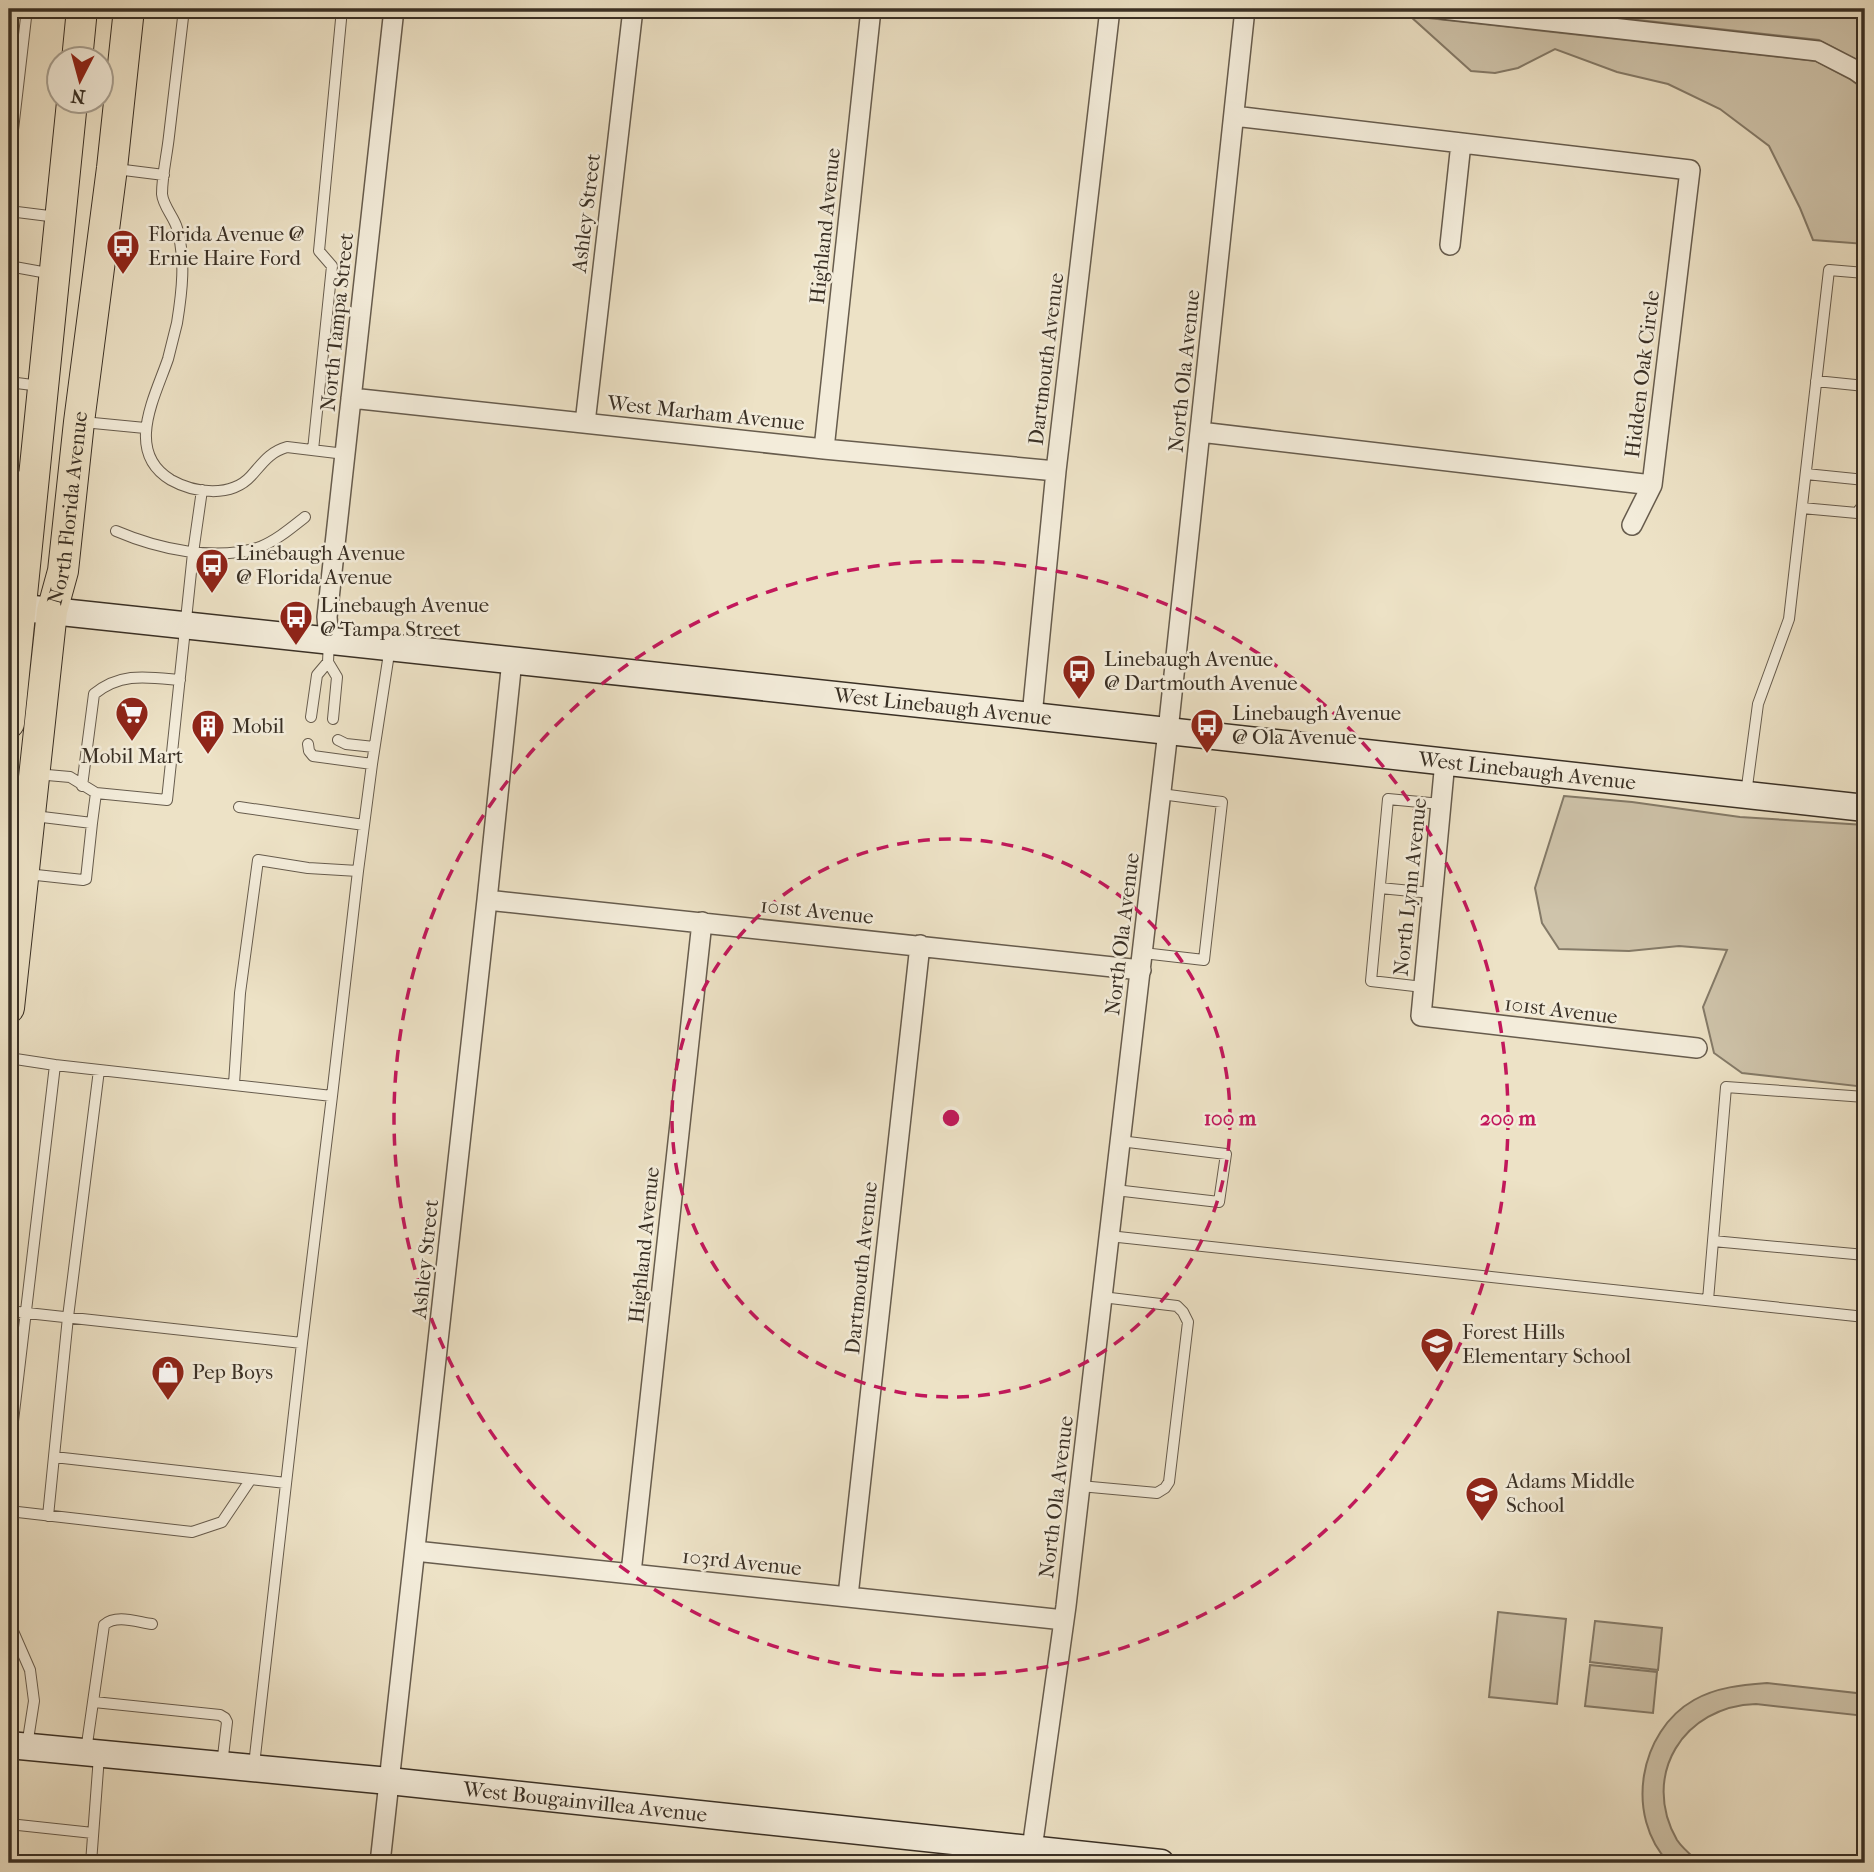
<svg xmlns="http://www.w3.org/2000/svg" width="1874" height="1872" font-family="'IM FELL French Canon',serif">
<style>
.green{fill:#cfc4ab;stroke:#847a68;stroke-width:2}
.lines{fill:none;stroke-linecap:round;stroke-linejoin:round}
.lane-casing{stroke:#675c4d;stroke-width:12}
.street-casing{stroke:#675c4d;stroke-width:22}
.secondary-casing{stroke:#3a3025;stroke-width:29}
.primary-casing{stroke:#3a3025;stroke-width:32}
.lane{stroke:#f3ecda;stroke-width:10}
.street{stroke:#f3ecda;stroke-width:19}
.secondary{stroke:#f3ecda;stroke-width:26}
.primary{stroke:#ede2c6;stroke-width:30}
.ring{fill:none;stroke:#c2185b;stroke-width:3.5;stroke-dasharray:12 9}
.labels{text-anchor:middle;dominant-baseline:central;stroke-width:5;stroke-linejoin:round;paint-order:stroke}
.street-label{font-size:21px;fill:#3a3025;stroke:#f3ecda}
.poi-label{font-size:21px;fill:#3a3025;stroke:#f3ecda;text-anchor:start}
.centre{fill:#c2185b;stroke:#f3ecda;stroke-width:3.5}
.ring-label{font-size:21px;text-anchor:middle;font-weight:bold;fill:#c2185b;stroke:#f3ecda;stroke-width:5;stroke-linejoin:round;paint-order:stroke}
</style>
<rect width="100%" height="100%" fill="#ede2c6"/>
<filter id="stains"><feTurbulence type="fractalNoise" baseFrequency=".00286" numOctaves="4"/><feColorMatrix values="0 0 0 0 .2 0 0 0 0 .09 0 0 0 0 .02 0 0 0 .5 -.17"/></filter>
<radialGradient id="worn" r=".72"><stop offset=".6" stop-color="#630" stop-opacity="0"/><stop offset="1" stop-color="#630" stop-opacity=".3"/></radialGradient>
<path class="green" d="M 1539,9 L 1865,9 L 1865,64 L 1819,40 Z
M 1410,16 L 1816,61 L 1850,79 L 1865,90 L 1865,244 L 1813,240 L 1800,208 L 1769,146 L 1720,109 L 1668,84 L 1617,72 L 1555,49 L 1518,68 L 1495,73 L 1471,71 Z
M 1564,796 L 1632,802 L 1740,817 L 1865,825 L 1865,1087 L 1742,1073 L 1714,1053 L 1703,1007 L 1727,950 L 1679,946 L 1629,951 L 1559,949 L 1542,923 L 1535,888 Z
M 1498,1612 L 1566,1619 L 1557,1704 L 1489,1697 Z
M 1595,1621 L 1662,1628 L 1658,1670 L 1590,1662 Z
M 1590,1665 L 1657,1672 L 1653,1713 L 1585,1706 Z
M 1767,1683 L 1865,1694 L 1865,1716 L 1756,1704 C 1684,1706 1640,1775 1677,1840 C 1683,1849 1692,1856 1700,1863 L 1669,1863 C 1624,1816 1639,1731 1694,1700 C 1717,1687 1742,1685 1767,1683 Z"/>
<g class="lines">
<defs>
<path id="lane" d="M 184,9 C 179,51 174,93 169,136 C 167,155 162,175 162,194 C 163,206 174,217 177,228 C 186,259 182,292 177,323 C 174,335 171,347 168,359 C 155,397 124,452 171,480 C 194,493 231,498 251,476 C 262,464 269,452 287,447 L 345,454
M 9,164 L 27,9
M 116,169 L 164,175
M 9,211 L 57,217
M 9,266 L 53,274
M 1816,381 L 1865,386
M 9,382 L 40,386
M 83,422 L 145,428
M 313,450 L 332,266 L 319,251 L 342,9
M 1806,474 L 1865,480
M 9,476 L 29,477
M 1802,508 L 1857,513 L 1865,502
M 116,531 C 158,549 216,562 260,547 C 277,540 291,528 305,517
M 329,641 L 328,662 L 337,677 L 333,719
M 311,717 L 317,675 L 328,662
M 338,740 L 346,744 L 374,747
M 308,744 L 309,751 L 313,756 L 372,764
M 36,774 L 70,777 L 96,793 L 167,800 L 193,553 L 202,490
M 82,786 L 94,694 C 121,672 147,677 180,680
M 1746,794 L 1758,704 L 1789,619 L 1829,270 L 1865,273
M 239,807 L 364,825
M 92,823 L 96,793
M 358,871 L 372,764 L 390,647
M 27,874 L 83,880 L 86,879 L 92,823 L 34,816
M 1380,888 L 1432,893
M 1143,953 L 1204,960 L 1222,802 L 1161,794
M 1423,987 L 1371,981 L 1388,799 L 1441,804
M 9,1058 L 55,1065 L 9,1455
M 55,1065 L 332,1096 L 302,1343
M 234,1084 L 240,993 L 258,860 L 308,868 L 358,871 L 332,1096
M 1115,1190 L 1219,1202 L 1226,1154 L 1120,1141
M 1109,1236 L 1865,1317
M 1713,1241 L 1865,1255
M 1708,1300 L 1726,1087 L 1865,1097
M 9,1311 L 302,1343 L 254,1765
M 54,1457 L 251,1479
M 1080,1486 L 1157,1493 L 1165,1488 L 1169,1482 L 1188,1322 L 1183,1312 L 1177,1306 L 1102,1297
M 9,1511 L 192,1532 L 222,1522 L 251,1479 L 286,1483
M 48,1516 L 68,1317 L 99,1070
M 9,1622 L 30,1670 L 34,1701 L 27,1746
M 94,1702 L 220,1715 L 225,1718 L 227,1722 L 222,1765
M 86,1751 L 104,1625 C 116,1614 137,1622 152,1624
M 9,1824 L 93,1833
M 91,1863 L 99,1756"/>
<path id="street" d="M 1442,9 L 1818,51 L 1855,70 L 1865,77
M 1450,245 L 1461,143
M 351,398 L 824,449 L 1056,471
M 585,423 L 633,9
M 1200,432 L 1652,485 L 1690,170 L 1234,116
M 824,449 L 871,9
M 1632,525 L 1652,485
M 329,640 L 327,617 L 394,9
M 1032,716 L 1056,471 L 1110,9
M 1445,761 L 1421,1016 L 1697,1048
M 487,900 L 1141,970
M 415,1551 L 1064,1620
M 631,1573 L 702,922
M 848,1596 L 920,945
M 380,1863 L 487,900 L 512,660
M 1030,1863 L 1066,1606 L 1168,731 L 1245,9"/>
<g id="secondary">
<path id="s1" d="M 33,609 L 1032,716 L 1865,808"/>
<path id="s2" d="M 9,1745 L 389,1781 L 1161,1863"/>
</g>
<g id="primary">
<path d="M 77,60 L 82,9"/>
<path d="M 9,723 L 72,102"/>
<path id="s3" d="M 9,1008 L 52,611 L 63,571 L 79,422 L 112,168 L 129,9"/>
</g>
</defs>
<use href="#lane" class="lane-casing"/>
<use href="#street" class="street-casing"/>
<use href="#secondary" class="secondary-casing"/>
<use href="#primary" class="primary-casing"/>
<use href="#lane" class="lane"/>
<use href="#street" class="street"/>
<use href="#secondary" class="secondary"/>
<use href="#primary" class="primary"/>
</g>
<g class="ring">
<circle cx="951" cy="1118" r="279"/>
<circle cx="951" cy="1118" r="557"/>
</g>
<defs>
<symbol id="bus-pin" viewBox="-11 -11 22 30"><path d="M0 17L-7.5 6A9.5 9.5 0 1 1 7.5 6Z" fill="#8f2418" stroke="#f3ecda"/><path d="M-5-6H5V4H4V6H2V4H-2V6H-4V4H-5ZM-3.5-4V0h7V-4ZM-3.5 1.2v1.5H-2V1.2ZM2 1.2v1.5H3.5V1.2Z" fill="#fff"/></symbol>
<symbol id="supermarket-pin" viewBox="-11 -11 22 30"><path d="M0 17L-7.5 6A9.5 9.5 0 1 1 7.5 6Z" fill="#8f2418" stroke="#f3ecda"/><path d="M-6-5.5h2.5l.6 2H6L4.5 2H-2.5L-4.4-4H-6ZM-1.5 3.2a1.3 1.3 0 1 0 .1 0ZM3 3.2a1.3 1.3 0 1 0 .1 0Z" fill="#fff"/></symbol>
<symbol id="building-pin" viewBox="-11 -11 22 30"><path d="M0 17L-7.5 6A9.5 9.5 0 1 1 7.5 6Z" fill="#8f2418" stroke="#f3ecda"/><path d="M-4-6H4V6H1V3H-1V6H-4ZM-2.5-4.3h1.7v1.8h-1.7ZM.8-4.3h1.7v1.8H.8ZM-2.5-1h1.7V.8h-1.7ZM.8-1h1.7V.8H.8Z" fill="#fff"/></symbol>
<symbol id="school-pin" viewBox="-11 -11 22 30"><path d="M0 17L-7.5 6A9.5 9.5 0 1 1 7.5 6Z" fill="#8f2418" stroke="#f3ecda"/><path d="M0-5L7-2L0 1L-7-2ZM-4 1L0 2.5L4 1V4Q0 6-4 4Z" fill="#fff"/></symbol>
<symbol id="shop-pin" viewBox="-11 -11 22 30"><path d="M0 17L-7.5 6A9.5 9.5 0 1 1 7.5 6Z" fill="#8f2418" stroke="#f3ecda"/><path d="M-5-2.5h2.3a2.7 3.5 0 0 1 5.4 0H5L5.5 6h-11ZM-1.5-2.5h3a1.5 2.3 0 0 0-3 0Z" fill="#fff"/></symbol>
</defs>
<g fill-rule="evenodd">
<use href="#bus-pin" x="104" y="227" width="38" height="52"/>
<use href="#bus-pin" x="193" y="546" width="38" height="52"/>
<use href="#bus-pin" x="277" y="598" width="38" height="52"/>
<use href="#bus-pin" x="1060" y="652" width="38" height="52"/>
<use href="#supermarket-pin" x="113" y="694" width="38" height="52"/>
<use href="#bus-pin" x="1188" y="706" width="38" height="52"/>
<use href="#building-pin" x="189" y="707" width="38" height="52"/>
<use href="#school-pin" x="1418" y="1325" width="38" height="52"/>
<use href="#shop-pin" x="149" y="1353" width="38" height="52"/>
<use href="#school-pin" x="1463" y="1474" width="38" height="52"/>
</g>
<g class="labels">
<g class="street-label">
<text transform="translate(586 213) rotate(-83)">Ashley Street</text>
<text transform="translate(825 226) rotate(-84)">Highland Avenue</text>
<text transform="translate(337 322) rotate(-84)">North Tampa Street</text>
<text transform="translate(1046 359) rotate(-83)">Dartmouth Avenue</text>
<text transform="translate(1184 371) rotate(-84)">North Ola Avenue</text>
<text transform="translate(1642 374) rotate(-83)">Hidden Oak Circle</text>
<text transform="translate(706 413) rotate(6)">West Marham Avenue</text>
<text stroke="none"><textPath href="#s3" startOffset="504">North Florida Avenue</textPath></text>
<text stroke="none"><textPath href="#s1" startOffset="915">West Linebaugh Avenue</textPath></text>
<text stroke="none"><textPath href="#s1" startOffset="1503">West Linebaugh Avenue</textPath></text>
<text transform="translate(1410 887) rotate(-84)">North Lynn Avenue</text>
<text transform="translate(817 911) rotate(6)">101st Avenue</text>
<text transform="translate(1122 934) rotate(-83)">North Ola Avenue</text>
<text transform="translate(1561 1010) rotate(7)">101st Avenue</text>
<text transform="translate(644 1245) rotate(-84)">Highland Avenue</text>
<text transform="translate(425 1259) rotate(-84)">Ashley Street</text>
<text transform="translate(861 1268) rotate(-84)">Dartmouth Avenue</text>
<text transform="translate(1056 1497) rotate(-83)">North Ola Avenue</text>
<text transform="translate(742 1562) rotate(6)">103rd Avenue</text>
<text stroke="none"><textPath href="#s2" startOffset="579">West Bougainvillea Avenue</textPath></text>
</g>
<g class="poi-label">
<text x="148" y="234">Florida Avenue @<tspan x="148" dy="24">Ernie Haire Ford</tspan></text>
<text x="236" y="553">Linebaugh Avenue<tspan x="236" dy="24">@ Florida Avenue</tspan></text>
<text x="320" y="605">Linebaugh Avenue<tspan x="320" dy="24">@ Tampa Street</tspan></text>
<text x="1104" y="659">Linebaugh Avenue<tspan x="1104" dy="24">@ Dartmouth Avenue</tspan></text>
<text x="1232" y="713">Linebaugh Avenue<tspan x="1232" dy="24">@ Ola Avenue</tspan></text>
<text x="232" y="726">Mobil</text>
<text x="132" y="756" text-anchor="middle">Mobil Mart</text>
<text x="1462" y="1332">Forest Hills<tspan x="1462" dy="24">Elementary School</tspan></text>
<text x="192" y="1372">Pep Boys</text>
<text x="1506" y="1481">Adams Middle<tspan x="1506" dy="24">School</tspan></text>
</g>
</g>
<circle cx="951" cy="1118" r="10" class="centre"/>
<g class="ring-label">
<text x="1230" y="1125">100 m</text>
<text x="1508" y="1125">200 m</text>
</g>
<rect width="1874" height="1872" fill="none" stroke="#ede2c6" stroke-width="35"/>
<rect x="10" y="10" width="1853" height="1851" fill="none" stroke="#3a3025" stroke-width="3.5"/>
<rect x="18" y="18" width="1839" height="1837" fill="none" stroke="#3a3025" stroke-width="2"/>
<g transform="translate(80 80) rotate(186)"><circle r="33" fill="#f3ecda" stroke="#a9a192" stroke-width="2"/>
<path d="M0-5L12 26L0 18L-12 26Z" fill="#8f2418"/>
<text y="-10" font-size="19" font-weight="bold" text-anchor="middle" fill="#3a3025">N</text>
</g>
<rect width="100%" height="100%" filter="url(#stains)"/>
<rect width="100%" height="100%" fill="url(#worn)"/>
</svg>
